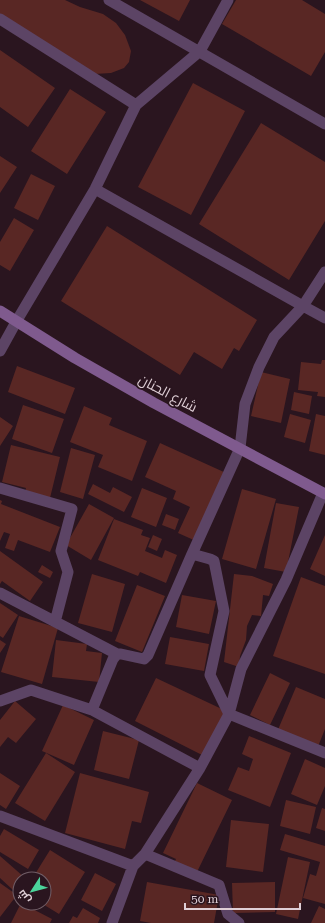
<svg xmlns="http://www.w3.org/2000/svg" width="325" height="923" font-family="'Roboto Serif',Cairo,serif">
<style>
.building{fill:#592724}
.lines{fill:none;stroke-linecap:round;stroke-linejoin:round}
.minor{stroke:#5c4465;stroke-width:11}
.secondary{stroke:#7f5a8e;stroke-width:11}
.labels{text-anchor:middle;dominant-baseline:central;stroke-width:3.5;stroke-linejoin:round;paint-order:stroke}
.street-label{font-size:14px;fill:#dfcfd6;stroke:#2a151f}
</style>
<rect width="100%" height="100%" fill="#2a151f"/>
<path class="building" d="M 0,0 L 65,0 L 80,7 L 103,14 L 116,23 L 125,35 L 131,51 L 129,62 L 124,68 L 111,73 L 94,74 L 0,16 Z
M 140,0 L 190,0 L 179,21 Z
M 236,0 L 302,0 L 325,14 L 325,52 L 311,76 L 222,24 Z
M 0,50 L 55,88 L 28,127 L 0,107 Z
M 193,83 L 245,111 L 191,215 L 138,187 Z
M 70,89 L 106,112 L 67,174 L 31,151 Z
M 261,123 L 325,162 L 325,221 L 289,280 L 199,224 Z
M 0,156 L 17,167 L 0,193 Z
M 31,174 L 55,186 L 38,220 L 14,208 Z
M 14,218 L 34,230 L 10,271 L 0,265 L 0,242 Z
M 107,226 L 257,320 L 239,351 L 234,348 L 222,369 L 194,352 L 180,375 L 61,301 Z
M 322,360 L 325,360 L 325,397 L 317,396 L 318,392 L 298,390 L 301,362 L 321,364 Z
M 17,366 L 75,388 L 65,414 L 8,392 Z
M 261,372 L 290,379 L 281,423 L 251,416 Z
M 294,392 L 312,396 L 309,414 L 291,410 Z
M 23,405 L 64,419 L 52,453 L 12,439 Z
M 84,406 L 112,418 L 109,425 L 147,441 L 132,481 L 98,467 L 103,455 L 70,442 Z
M 290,414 L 311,420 L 305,443 L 284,437 Z
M 316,414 L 325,416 L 325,455 L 309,451 Z
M 0,417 L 13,426 L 0,446 Z
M 160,443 L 226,473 L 196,541 L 178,533 L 190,507 L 173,499 L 176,491 L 145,477 Z
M 11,445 L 60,457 L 50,498 L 25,492 L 26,488 L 2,482 Z
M 71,448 L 95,455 L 83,499 L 60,492 Z
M 93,484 L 110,493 L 113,487 L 132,497 L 124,512 L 88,494 Z
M 142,488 L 167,498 L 156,527 L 131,517 Z
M 242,489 L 276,499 L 256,569 L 222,559 Z
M 0,500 L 2,501 L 1,504 L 60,527 L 50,552 L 18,540 L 14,551 L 5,548 L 10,534 L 4,532 L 0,541 Z
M 276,503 L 299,507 L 286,572 L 264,568 Z
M 89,504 L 114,518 L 91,560 L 66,545 Z
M 166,514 L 179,519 L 175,530 L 162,525 Z
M 114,519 L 143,530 L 141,535 L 150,538 L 145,551 L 162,558 L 165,550 L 177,555 L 166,583 L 140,572 L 138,576 L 98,560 Z
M 153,535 L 162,539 L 157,551 L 148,547 Z
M 325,535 L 325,576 L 310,569 Z
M 0,551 L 43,582 L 30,601 L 2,581 L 0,584 Z
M 42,565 L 53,572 L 50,578 L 38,572 Z
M 92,574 L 125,584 L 112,632 L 78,623 Z
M 234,574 L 252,576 L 273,584 L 269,596 L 263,595 L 261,616 L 252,615 L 247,626 L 246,640 L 240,656 L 239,667 L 224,662 Z
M 301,577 L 325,586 L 325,674 L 273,656 Z
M 137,585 L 165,596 L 142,652 L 115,641 Z
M 182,595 L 216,601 L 209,634 L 176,627 Z
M 0,603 L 18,615 L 3,638 L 0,636 Z
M 19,616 L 58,628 L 42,684 L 1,672 Z
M 170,637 L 209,644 L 204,671 L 165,664 Z
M 0,640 L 6,644 L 0,653 Z
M 56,640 L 87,644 L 86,651 L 102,653 L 99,682 L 52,677 Z
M 270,673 L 290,683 L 270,725 L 250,715 Z
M 156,678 L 226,711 L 204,756 L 135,721 Z
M 296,687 L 325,699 L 325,729 L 317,749 L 277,732 Z
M 15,701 L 36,719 L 16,743 L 8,737 L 0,747 L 0,720 Z
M 63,705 L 94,720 L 74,765 L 42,751 Z
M 103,731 L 139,740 L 129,779 L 94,770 Z
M 249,736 L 291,753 L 270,807 L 228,790 L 238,767 L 249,771 L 253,759 L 242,754 Z
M 46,753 L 75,772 L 45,821 L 15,803 Z
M 305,759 L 325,768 L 325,786 L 317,805 L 291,794 Z
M 0,773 L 20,786 L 6,809 L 0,805 Z
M 80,773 L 149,792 L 141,823 L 132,821 L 125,849 L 65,833 Z
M 197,783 L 232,800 L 197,872 L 175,861 L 176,859 L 163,853 Z
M 286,800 L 316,807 L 310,834 L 280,826 Z
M 322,808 L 325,809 L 325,831 L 316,828 Z
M 231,820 L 269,824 L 263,872 L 226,867 Z
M 4,829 L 39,850 L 28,869 L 0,852 L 0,836 Z
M 285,834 L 325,846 L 325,904 L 303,898 L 310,874 L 316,876 L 320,862 L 280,850 Z
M 50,850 L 85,872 L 59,914 L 41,903 L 44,903 L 44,879 L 32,879 Z
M 0,856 L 24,877 L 20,879 L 20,881 L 13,890 L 0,878 Z
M 288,857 L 310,862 L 298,919 L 276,914 Z
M 95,873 L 116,884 L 102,911 L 81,900 Z
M 147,882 L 219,895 L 214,923 L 151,923 L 140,921 Z
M 275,882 L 275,912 L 233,913 L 232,883 Z
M 0,883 L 17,895 L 0,917 Z
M 21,903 L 52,919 L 50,923 L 11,923 Z
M 319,906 L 325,909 L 325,923 L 311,923 Z
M 83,908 L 100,918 L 98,923 L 69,923 L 73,916 L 77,918 Z"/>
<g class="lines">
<path class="minor" d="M 109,0 L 325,124
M 0,19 L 136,105
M 95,189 L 303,306 L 325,272
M 325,318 L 303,306 L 274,337 L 259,367 L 245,404 L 240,448 L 192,554 L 210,559 L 214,561 L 224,611 L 210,675 L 229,714 L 325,753
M 0,351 L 16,322 L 95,189 L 136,105 L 200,51 L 228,0
M 0,488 L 72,509 L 61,551 L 68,572 L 55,622
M 0,593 L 117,654
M 0,701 L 31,690 L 92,710 L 113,659 L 117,654 L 121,654 L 144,659 L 148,655 L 192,554
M 92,710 L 200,768
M 0,816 L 133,866
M 145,854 L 219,885 L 228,914 L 239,923
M 112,923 L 133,866 L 145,854 L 200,768 L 229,714 L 241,669 L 286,580 L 323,493"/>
<path class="secondary" d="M 0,311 L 75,358 L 154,403 L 325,494"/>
</g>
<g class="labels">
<g class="street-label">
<text transform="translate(168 393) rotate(28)">شارع الحنان</text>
</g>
</g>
<g transform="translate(32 891) rotate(234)"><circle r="19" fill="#2a151f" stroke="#725f68"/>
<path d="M0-3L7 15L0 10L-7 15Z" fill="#4bd49b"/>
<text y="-6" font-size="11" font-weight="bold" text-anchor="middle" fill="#dfcfd6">ش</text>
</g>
<path d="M185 903v6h115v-6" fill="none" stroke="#dfcfd6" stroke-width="2"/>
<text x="191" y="903" font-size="12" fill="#dfcfd6" stroke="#2a151f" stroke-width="3" paint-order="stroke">50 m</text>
</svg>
